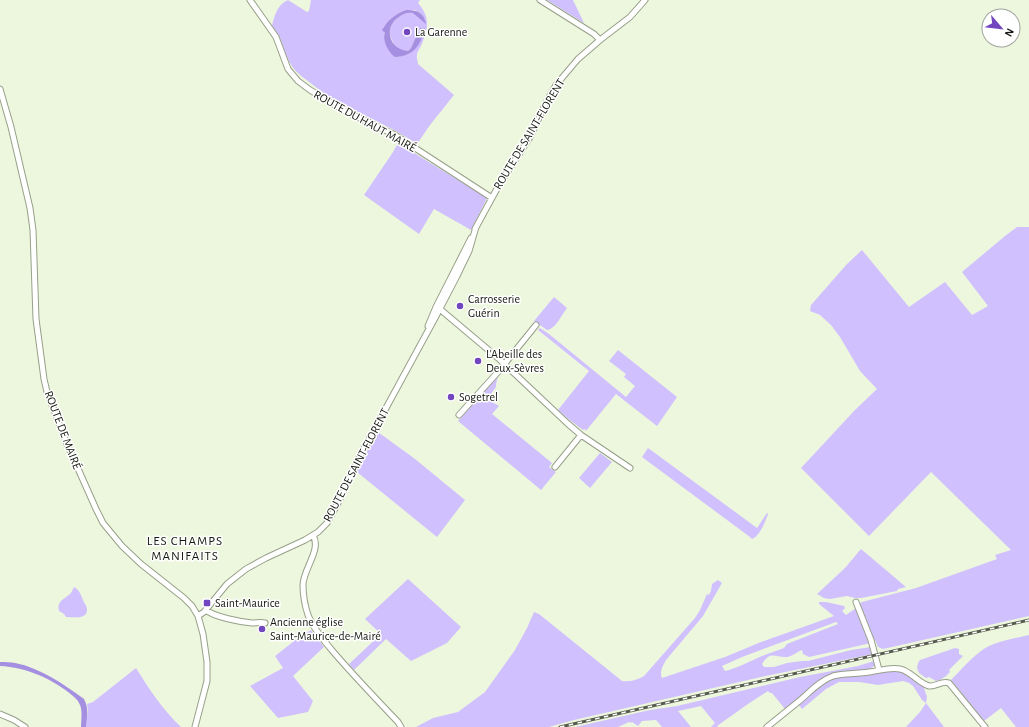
<svg xmlns="http://www.w3.org/2000/svg" width="1029" height="727" font-family="'Alegreya Sans',sans-serif">
<style>
.green{fill:#d0c0fe;fill-rule:evenodd}
.water{fill:#a58fe0}
.lines{fill:none;stroke-linecap:round;stroke-linejoin:round}
.minor-casing{stroke:#97a089;stroke-width:7}
.minor{stroke:#fff;stroke-width:5}
.rail-casing{stroke:#565b4e;stroke-width:3}
.rail{stroke:#fff;stroke-width:1.5;stroke-dasharray:4.5;stroke-linecap:butt}
.poi-dot{fill:#7146be;stroke:#fff;stroke-width:1.5}
.labels{text-anchor:middle;dominant-baseline:central;stroke-width:3;stroke-linejoin:round;paint-order:stroke}
.poi-label{font-size:12px;fill:#151810;stroke:#fff;text-anchor:start}
.street-label{font-size:12px;fill:#151810;stroke:#fff}
.neighbourhood-label{font-size:13px;letter-spacing:1px;fill:#151810;stroke:#fff}
</style>
<rect width="100%" height="100%" fill="#edf7de"/>
<path class="green" d="M 288,0 L 307,12 L 309,11 L 311,0 L 420,0 L 418,3 C 431,18 428,29 421,46 C 420,48 417,52 417,55 C 416,58 418,61 418,64 L 454,95 L 430,125 L 417,144 C 384,121 345,110 313,85 C 307,80 299,75 294,69 C 287,60 284,48 280,38 C 278,34 274,29 272,25 C 275,15 277,5 288,0 ZM 415,10 L 421,14 L 423,17 L 419,17 C 417,16 415,14 414,13 C 404,10 391,21 390,30 C 389,34 391,38 393,42 C 395,48 400,51 408,51 L 411,48 L 420,28 L 424,34 L 418,45 L 408,54 L 397,57 L 385,34 L 383,28 C 397,14 395,12 415,10 Z
M 547,0 L 573,0 L 584,23 L 579,20 Z
M 398,143 L 487,198 L 471,230 L 434,209 L 419,234 L 364,195 L 393,152 Z
M 1017,227 L 1029,227 L 1029,616 L 883,649 L 878,647 L 875,640 L 872,637 L 871,643 L 809,657 L 803,654 L 802,650 C 797,652 793,656 787,657 C 775,658 771,650 762,664 L 764,667 L 774,667 L 787,663 L 802,661 L 808,661 L 851,650 L 871,647 L 873,654 L 761,677 L 574,720 L 549,727 L 416,727 L 433,718 L 458,712 L 485,692 L 515,650 L 527,628 L 534,612 L 539,614 L 622,681 C 631,682 637,680 644,676 L 695,618 L 700,610 L 707,594 L 709,595 L 711,591 L 712,584 L 718,580 L 722,583 L 703,616 L 666,660 C 663,666 659,671 662,678 L 725,657 L 761,642 L 834,616 L 819,604 L 819,602 L 826,602 L 844,606 L 845,608 L 842,611 L 846,615 L 859,606 L 859,604 L 862,602 L 916,588 L 997,559 L 995,555 L 1011,550 L 931,472 L 869,536 L 801,468 L 855,410 L 877,389 L 860,371 L 840,337 L 831,325 L 820,315 L 810,311 L 811,305 L 847,264 L 862,250 L 909,307 L 945,282 L 972,315 L 988,306 L 962,272 L 1005,236 ZM 836,622 L 838,624 L 787,644 L 784,648 L 762,656 L 740,666 L 729,670 L 725,671 L 722,666 L 742,657 Z
M 554,297 L 567,308 C 562,314 556,329 547,330 L 534,321 Z
M 540,328 L 549,334 L 626,397 L 635,386 L 624,377 L 626,374 L 609,361 L 618,350 L 677,397 L 657,426 L 616,394 L 585,432 L 586,430 L 584,429 L 583,430 L 567,418 L 558,410 L 589,371 L 538,330 Z
M 498,376 L 496,384 L 496,387 L 487,399 L 499,406 L 492,414 L 552,463 L 549,467 L 556,472 L 541,490 L 458,421 Z
M 378,432 L 415,459 L 465,500 L 437,537 L 357,472 L 364,457 Z
M 648,448 L 757,528 L 767,513 L 768,514 C 765,522 760,536 752,539 L 750,537 L 642,457 Z
M 600,453 L 612,462 L 590,488 L 579,478 Z
M 861,549 L 906,587 L 898,589 L 897,591 L 861,598 L 855,598 L 847,596 L 830,599 L 824,598 L 817,594 L 845,568 Z
M 408,579 L 461,627 L 447,643 L 411,661 L 386,639 L 354,670 L 349,664 L 381,634 L 365,619 Z
M 74,587 C 79,589 81,595 83,600 C 84,603 87,606 87,609 C 88,620 72,617 66,617 L 64,614 L 59,611 C 56,601 65,599 71,593 C 72,591 73,589 74,587 Z
M 311,630 L 324,647 L 293,676 L 313,701 L 308,712 L 278,718 L 250,686 L 283,668 L 275,656 L 298,638 Z
M 1029,635 L 1029,727 L 1016,727 L 1001,708 L 984,721 L 951,680 C 961,670 970,659 981,651 C 994,641 1013,639 1029,635 Z
M 955,648 L 959,649 L 959,654 L 963,656 L 949,670 L 950,672 L 946,676 L 940,680 L 936,681 L 929,677 L 926,678 L 919,673 L 917,668 L 918,663 L 920,660 Z
M 874,661 L 874,666 C 870,670 860,673 855,676 L 870,675 L 898,670 L 902,671 L 923,685 L 927,697 L 926,703 L 944,727 L 906,727 L 920,712 L 926,703 L 922,700 L 913,686 L 909,683 L 903,681 L 878,685 L 859,682 L 839,682 L 826,689 L 802,709 L 796,701 L 785,709 L 772,693 L 770,693 L 768,691 L 748,704 L 717,726 L 718,727 L 711,727 L 715,723 L 701,706 L 678,711 L 691,727 L 662,727 L 656,720 L 642,721 L 638,726 L 632,722 L 631,723 L 629,722 L 618,727 L 575,727 L 650,710 L 677,706 L 800,677 L 858,666 Z
M 136,668 C 149,689 163,710 181,727 L 86,727 L 88,710 L 87,704 L 93,702 Z"/>
<path class="water" d="M 407,10 C 418,10 424,13 426,24 L 413,13 C 407,12 403,14 399,17 C 383,27 389,50 408,51 L 411,48 L 420,28 L 425,28 C 421,45 414,56 395,57 C 388,52 382,40 385,33 L 382,30 C 388,20 396,13 407,10 Z
M 0,662 C 5,662 11,662 15,663 C 41,668 63,684 84,699 C 89,708 87,717 86,727 L 81,727 C 81,720 83,709 79,703 C 78,700 75,698 73,696 C 53,679 26,667 0,666 Z"/>
<g class="lines">
<defs>
<path id="minor" d="M 250,0 L 276,37 L 288,69 L 298,81 L 310,90 L 345,111 L 395,135 L 492,198
M 540,0 L 594,34 L 600,40
M 0,89 L 11,127 L 30,208 L 33,230 L 36,319 L 44,379 L 47,392 L 67,444 L 96,509 L 103,523 L 122,546 L 141,564 L 184,598 L 192,606 L 198,616 L 203,634 L 207,662 L 207,681 L 195,727
M 475,229 L 499,185 L 530,137 L 546,103 L 556,85 L 578,59 L 600,40 L 630,17 L 645,0
M 437,308 L 441,310 L 498,358 L 567,423 L 581,435 L 630,468
M 428,326 L 436,307 L 471,238
M 459,415 L 498,372 L 536,325
M 555,467 L 581,435
M 313,535 C 322,550 303,569 303,585 C 303,594 305,606 308,615 C 314,630 326,643 336,655 C 356,678 377,700 398,722 L 401,727
M 856,602 L 871,640 L 879,670
M 206,610 C 214,617 241,622 252,623 C 257,623 260,622 265,623
M 198,616 L 204,612 L 227,584 L 246,569 L 266,558 L 305,540 L 318,532 L 327,523 L 338,503 L 361,454 L 435,318 L 457,276 L 469,251 L 476,227
M 0,714 L 14,720 L 25,727
M 767,727 C 777,719 788,710 798,702 C 809,693 819,681 833,676 C 844,673 857,674 869,672 C 879,671 889,667 900,669 C 911,671 918,683 929,686 C 936,687 942,680 949,683 L 985,727"/>
</defs>
<use href="#minor" class="minor-casing"/>
<use href="#minor" class="minor"/>
<defs>
<path id="rail" d="M 560,727 L 1029,620"/>
</defs>
<use href="#rail" class="rail-casing"/>
<use href="#rail" class="rail"/>
</g>
<g class="poi-dot">
<circle cx="407" cy="32" r="4"/>
<circle cx="460" cy="306" r="4"/>
<circle cx="478" cy="361" r="4"/>
<circle cx="451" cy="397" r="4"/>
<rect x="203" y="599" width="8" height="8" rx="2"/>
<circle cx="262" cy="629" r="4"/>
</g>
<g class="labels">
<g class="poi-label">
<text x="415" y="32">La Garenne</text>
<text x="468" y="299">Carrosserie<tspan x="468" dy="14">Guérin</tspan></text>
<text x="486" y="354">L'Abeille des<tspan x="486" dy="14">Deux-Sèvres</tspan></text>
<text x="459" y="397">Sogetrel</text>
<text x="215" y="603">Saint-Maurice</text>
<text x="270" y="622">Ancienne église<tspan x="270" dy="14">Saint-Maurice-de-Mairé</tspan></text>
</g>
<g class="street-label">
<text transform="translate(365 121) rotate(29)">ROUTE DU HAUT MAIRÉ</text>
<text transform="translate(529 134) rotate(-59)">ROUTE DE SAINT-FLORENT</text>
<text transform="translate(63 430) rotate(69)">ROUTE DE MAIRÉ</text>
<text transform="translate(356 465) rotate(-62)">ROUTE DE SAINT-FLORENT</text>
</g>
<g class="neighbourhood-label">
<text x="185" y="541">LES CHAMPS<tspan x="185" dy="15">MANIFAITS</tspan></text>
</g>
</g>
<g transform="translate(1001 28) rotate(118)"><circle r="19" fill="#ffffff" stroke="#a1a39f"/>
<path d="M0-3L7 15L0 10L-7 15Z" fill="#7146be"/>
<text y="-6" font-size="11" font-weight="bold" text-anchor="middle" fill="#151810">N</text>
</g>
</svg>
